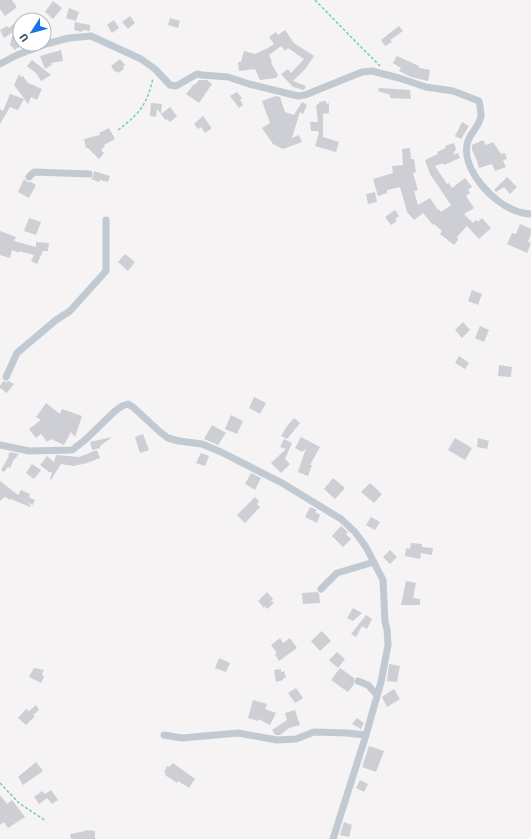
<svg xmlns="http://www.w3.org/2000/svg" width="531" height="839" font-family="Signika,sans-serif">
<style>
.building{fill:#cdcfd5}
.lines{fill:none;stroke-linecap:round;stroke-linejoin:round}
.path{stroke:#7ad0a6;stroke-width:1.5;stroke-dasharray:3 2;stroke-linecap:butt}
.street{stroke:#c1cad2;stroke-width:7}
</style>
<rect width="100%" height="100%" fill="#f5f3f3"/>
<path class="building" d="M 0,0 L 12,0 L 16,6 L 16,8 L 5,16 L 0,9 Z
M 53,1 L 62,8 L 53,19 L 45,12 Z
M 69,8 L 79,12 L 76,21 L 66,18 Z
M 130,16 L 135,23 L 128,29 L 122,22 Z
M 20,18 L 20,46 L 15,50 L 10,45 L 13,32 L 4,38 L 0,30 L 7,26 L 9,28 Z
M 170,18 L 180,21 L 178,28 L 168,25 Z
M 114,20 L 119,28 L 112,33 L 107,25 Z
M 75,22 L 90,25 L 90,31 L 83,30 L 82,32 L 74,30 Z
M 399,26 L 403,31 L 390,40 L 392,42 L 385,46 L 381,40 Z
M 285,30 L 294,43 L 314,56 L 306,68 L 293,81 L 306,86 L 304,90 L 293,87 L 281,74 L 288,69 L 291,73 L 304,59 L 288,48 L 285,51 L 281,46 L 269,55 L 272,62 L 271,63 L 278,75 L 276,78 L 260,80 L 255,69 L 239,71 L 238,62 L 241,62 L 244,51 L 255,54 L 266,49 L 274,44 L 269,37 L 276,32 L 278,35 Z
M 61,50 L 63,61 L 51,63 L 52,65 L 45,69 L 40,56 Z
M 397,56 L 419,66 L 419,68 L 430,70 L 428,81 L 411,77 L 399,71 L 401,68 L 393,63 Z
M 120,59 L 125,65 L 123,67 L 124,69 L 118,73 L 117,71 L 115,72 L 111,66 Z
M 32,60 L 51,75 L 41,81 L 36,73 L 27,66 Z
M 19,74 L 21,77 L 23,76 L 28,83 L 42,89 L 37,100 L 31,97 L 28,104 L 14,85 Z
M 199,80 L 207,80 L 212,84 L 199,103 L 186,94 L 194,84 L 195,85 Z
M 379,88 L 410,90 L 411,99 L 390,98 L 390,95 L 378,91 Z
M 237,92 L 242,98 L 240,100 L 243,105 L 239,108 L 230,96 Z
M 10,94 L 24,99 L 18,110 L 10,107 L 0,124 L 0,109 L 3,111 Z
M 276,96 L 280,97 L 285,112 L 294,115 L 302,102 L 307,105 L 303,114 L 300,112 L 292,138 L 299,135 L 302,142 L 283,149 L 273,144 L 262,128 L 270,123 L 262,101 Z
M 326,101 L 326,104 L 329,103 L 329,113 L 323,114 L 323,137 L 339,142 L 336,152 L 315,146 L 319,133 L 318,131 L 311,131 L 310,122 L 318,122 L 316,105 L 319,104 L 319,102 Z
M 151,103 L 162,104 L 161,114 L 157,109 L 156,117 L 150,116 Z
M 170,107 L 177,116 L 170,122 L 167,119 L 165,120 L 161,114 Z
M 203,116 L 211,127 L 211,129 L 205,133 L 201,127 L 198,129 L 194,124 Z
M 462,122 L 469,126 L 461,139 L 455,136 Z
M 109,128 L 115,139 L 104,145 L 105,146 L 101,150 L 104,153 L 99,159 L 88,148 L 86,148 L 84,139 L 100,135 L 99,133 Z
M 483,140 L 486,145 L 493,142 L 501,154 L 505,153 L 507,159 L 503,160 L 506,167 L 495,171 L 492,164 L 479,168 L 477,161 L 472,150 L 472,145 Z
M 454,143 L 456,149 L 453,155 L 458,153 L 460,158 L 444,165 L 443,163 L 435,166 L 447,184 L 449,183 L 452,188 L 465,178 L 472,187 L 468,190 L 470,193 L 466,196 L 474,208 L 464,214 L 473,223 L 476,220 L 478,222 L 482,218 L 491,228 L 479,239 L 467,226 L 457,237 L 458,240 L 454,245 L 440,234 L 442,231 L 434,224 L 433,225 L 423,213 L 414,220 L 407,212 L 400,187 L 387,190 L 387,193 L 378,196 L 373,179 L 393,173 L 392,166 L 403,165 L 402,149 L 410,148 L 411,159 L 414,159 L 416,172 L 413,173 L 418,190 L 414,191 L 418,205 L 430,198 L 438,210 L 439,209 L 441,212 L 451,205 L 430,174 L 425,160 L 438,154 L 437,152 L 446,148 L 445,146 Z
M 94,171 L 110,176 L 108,182 L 100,180 L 99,182 L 91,179 L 93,176 Z
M 507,177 L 517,187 L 510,194 L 504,187 L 496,192 L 494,190 Z
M 24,179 L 27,182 L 31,182 L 36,185 L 29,198 L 18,192 Z
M 375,192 L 377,202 L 368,204 L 366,194 Z
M 395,210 L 399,216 L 395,219 L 397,221 L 391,225 L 385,217 Z
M 29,218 L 41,222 L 36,235 L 24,231 Z
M 520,224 L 531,229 L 531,234 L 528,242 L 531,243 L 527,253 L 507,244 L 512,233 L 516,234 Z
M 0,231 L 16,237 L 14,241 L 36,247 L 36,242 L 49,243 L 48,251 L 43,251 L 37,264 L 31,261 L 34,255 L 19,251 L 19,253 L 12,250 L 10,258 L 0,255 Z
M 125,254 L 135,262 L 128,271 L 118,262 Z
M 472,290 L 482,294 L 478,305 L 468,301 Z
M 463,322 L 470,330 L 462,338 L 455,330 Z
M 480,326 L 489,330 L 484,342 L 475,338 Z
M 459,356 L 469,363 L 465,369 L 455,363 Z
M 499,365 L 512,367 L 511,377 L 498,376 Z
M 3,381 L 6,382 L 9,381 L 14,384 L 7,393 L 0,388 L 0,386 Z
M 254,397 L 266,403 L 260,414 L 249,408 Z
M 46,403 L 60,414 L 62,409 L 82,416 L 75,437 L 71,432 L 64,445 L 51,439 L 47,442 L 41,434 L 36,438 L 29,429 L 41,420 L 36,417 Z
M 231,415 L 243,421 L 237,434 L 225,429 Z
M 294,418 L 300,423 L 287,439 L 281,436 L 287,426 Z
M 212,425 L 226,433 L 218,445 L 204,439 Z
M 143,434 L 149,450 L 140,453 L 135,437 Z
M 112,437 L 100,446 L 100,448 L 92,450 L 90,442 Z
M 301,437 L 320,447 L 310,465 L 312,465 L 308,476 L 298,472 L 306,448 L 302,452 L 295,448 Z
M 455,438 L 472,448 L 465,460 L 448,450 Z
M 478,438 L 489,441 L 487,449 L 477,447 Z
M 284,439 L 292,443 L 285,459 L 290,464 L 281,473 L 271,463 L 286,449 L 280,447 Z
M 97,450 L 100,458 L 87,463 L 74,466 L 61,464 L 51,480 L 50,479 L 52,472 L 49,472 L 40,465 L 47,456 L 54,462 L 56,455 L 79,457 Z
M 10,452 L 19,454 L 13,461 L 10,468 L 8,467 L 4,472 L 1,470 L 9,456 L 8,455 Z
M 201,453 L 209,456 L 205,466 L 196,463 Z
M 32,464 L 41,470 L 34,479 L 26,473 Z
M 251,473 L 261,478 L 255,490 L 245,484 Z
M 333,478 L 345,488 L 335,499 L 324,489 Z
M 0,481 L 18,495 L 21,490 L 30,494 L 29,497 L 35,500 L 33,505 L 27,502 L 31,506 L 30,507 L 11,499 L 11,500 L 5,497 L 0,501 Z
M 370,483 L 382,494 L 374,503 L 361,492 Z
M 255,497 L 259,501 L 257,504 L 260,507 L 245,523 L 237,515 Z
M 310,507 L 317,510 L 315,512 L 320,515 L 317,523 L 305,517 Z
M 371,517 L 380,522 L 375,530 L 366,525 Z
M 341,526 L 348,532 L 346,534 L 351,539 L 343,547 L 332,536 Z
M 411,543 L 422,544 L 422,547 L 433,548 L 432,555 L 421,553 L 420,559 L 405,556 L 406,548 L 410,549 Z
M 390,550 L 397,557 L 390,564 L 383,557 Z
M 406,581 L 416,583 L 413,598 L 420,599 L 420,605 L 401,605 Z
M 267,592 L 273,599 L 271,601 L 274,603 L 267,609 L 265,606 L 264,608 L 258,601 Z
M 317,592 L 319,593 L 320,603 L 303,604 L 302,593 Z
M 353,608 L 362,613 L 353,621 L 347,618 Z
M 366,615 L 372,619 L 367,629 L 362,626 L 356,637 L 351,634 Z
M 322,631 L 331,641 L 320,651 L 311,641 Z
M 280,638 L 283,643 L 290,638 L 297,648 L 279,661 L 275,654 L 277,653 L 271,645 Z
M 337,652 L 345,659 L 338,668 L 329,660 Z
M 219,658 L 230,663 L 226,672 L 215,668 Z
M 389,664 L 400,666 L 397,682 L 387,681 Z
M 34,668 L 44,670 L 42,674 L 44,677 L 41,683 L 29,677 Z
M 340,668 L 354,678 L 354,684 L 348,692 L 331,680 Z
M 281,669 L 281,672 L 284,671 L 286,678 L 283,678 L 283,680 L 276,682 L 274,670 Z
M 296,688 L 303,698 L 295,703 L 288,693 Z
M 394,689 L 400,699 L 387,707 L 382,697 Z
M 253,700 L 267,704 L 265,709 L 276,713 L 270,725 L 258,719 L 258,721 L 248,718 Z
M 36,705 L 39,710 L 33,715 L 35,716 L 26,725 L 18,718 L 26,709 L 29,711 Z
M 295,710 L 300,725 L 289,728 L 280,735 L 275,735 L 272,730 L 287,720 L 285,713 Z
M 357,718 L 364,723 L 361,729 L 352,724 Z
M 369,746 L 384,751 L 376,772 L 362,767 Z
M 36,762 L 43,771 L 23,785 L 18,777 Z
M 173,763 L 195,779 L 189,788 L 178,781 L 177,783 L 165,775 L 166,773 L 164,772 L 167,766 L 169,767 Z
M 360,780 L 368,784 L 364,792 L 356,788 Z
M 51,790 L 58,800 L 52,804 L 47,798 L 39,804 L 34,797 L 42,791 L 45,794 Z
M 0,795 L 7,804 L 12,800 L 25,817 L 8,828 L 4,822 L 0,825 Z
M 344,822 L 352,825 L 349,837 L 340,835 Z
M 85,830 L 95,831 L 95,839 L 71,839 L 70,834 L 85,831 Z"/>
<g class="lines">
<path class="path" d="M 315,0 L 353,39 L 380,66
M 118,130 C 139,114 147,105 153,78
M 0,783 L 19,803 L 46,821"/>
<path class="street" d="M 0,64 L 17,55 L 46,44 L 69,38 L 91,36 L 141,59 L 155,69 L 170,85 L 176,86 L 197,74 L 202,75 L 228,77 L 249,84 L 298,96 L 305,95 L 362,72 L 372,71 L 399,78 L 426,87 L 453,91 L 479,101 C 480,106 481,112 481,116 C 480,125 471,132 468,141 C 459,168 494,205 519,212 C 523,213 527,214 531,214
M 29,177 L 34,172 L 89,174
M 6,377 L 17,353 L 56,320 L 70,311 L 106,271 L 106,220
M 0,445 L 29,451 L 72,450 L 85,440 L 115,411 L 122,406 L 128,404 L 133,407 L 160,432 L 168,438 L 179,441 L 202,444 L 221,452 L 282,483 L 341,519 L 355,532 L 366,547 L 383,580 L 385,622 L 387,629 L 388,645 L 381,682 L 366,735 L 333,839
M 321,589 L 337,573 L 374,562
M 358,681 L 368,685 L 377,695
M 164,735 L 182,738 L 238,733 L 277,740 L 296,739 L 314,732 L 347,733 L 366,735"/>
</g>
<g transform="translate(32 32) rotate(234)"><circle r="19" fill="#ffffff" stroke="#b7bbc0"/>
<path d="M0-3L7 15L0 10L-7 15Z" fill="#1a73e8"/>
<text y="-6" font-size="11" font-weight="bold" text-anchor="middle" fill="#4a5661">U</text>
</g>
</svg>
